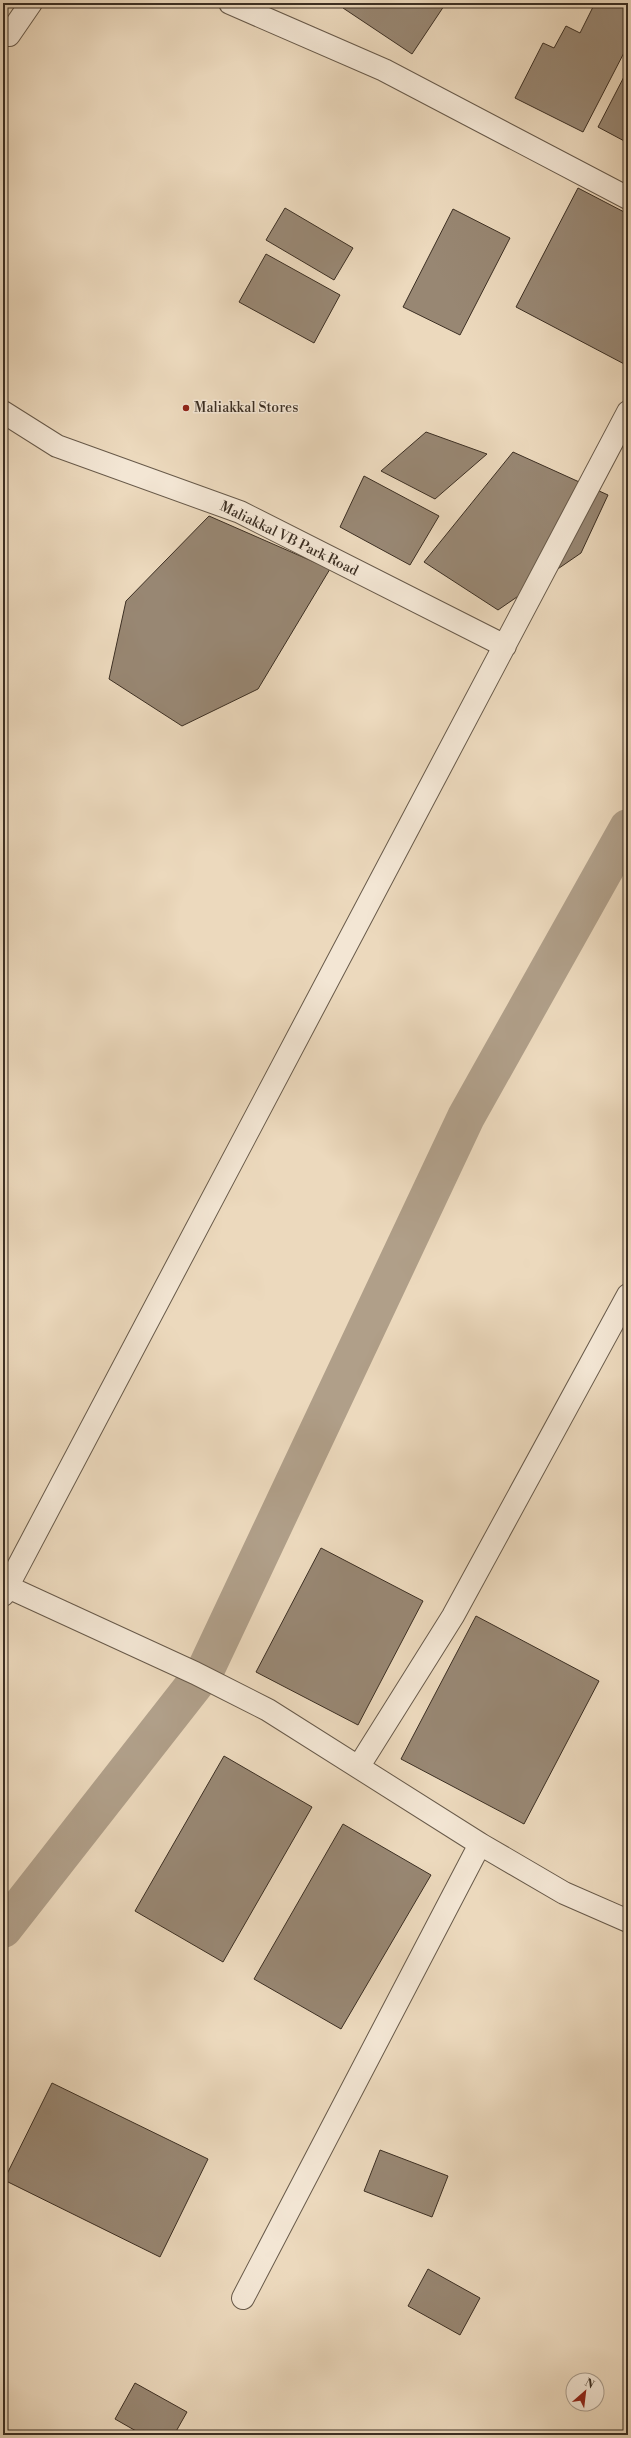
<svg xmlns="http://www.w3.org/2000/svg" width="631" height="2438" font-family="'Libre Bodoni',serif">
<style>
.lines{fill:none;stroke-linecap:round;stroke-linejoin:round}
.canal{stroke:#b09f89;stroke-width:38}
.building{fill:#988773;stroke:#3c2f23}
.minor-casing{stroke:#685a4a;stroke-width:24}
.minor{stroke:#f3e6d4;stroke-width:22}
.poi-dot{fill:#8f2418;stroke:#f3e6d4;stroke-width:1.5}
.labels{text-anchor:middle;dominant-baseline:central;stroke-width:3;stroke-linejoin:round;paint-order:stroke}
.poi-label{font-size:14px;fill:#3c2f23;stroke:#f3e6d4;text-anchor:start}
.street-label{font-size:14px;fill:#3c2f23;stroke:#f3e6d4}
</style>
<rect width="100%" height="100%" fill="#ecd9bd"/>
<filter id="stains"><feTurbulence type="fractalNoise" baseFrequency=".005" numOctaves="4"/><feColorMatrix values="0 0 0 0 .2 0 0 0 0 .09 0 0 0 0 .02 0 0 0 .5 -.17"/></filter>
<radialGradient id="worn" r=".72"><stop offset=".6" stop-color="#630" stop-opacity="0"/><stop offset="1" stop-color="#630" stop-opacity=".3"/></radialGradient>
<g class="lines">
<path class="canal" d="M 3,1929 L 205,1671 L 466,1117 L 628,828"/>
</g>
<path class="building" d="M 347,3 L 446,3 L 412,54 L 343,8 Z
M 595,3 L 628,3 L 628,45 L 583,132 L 515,98 L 543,43 L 554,48 L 566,26 L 580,33 Z
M 628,69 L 628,143 L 598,127 Z
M 578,188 L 628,214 L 628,366 L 516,307 Z
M 285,208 L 353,248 L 334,280 L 266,240 Z
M 453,209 L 510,238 L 460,335 L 403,307 Z
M 266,254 L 340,295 L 314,343 L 239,302 Z
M 426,432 L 487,454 L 435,499 L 381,471 Z
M 513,452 L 608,495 L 581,553 L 498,610 L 424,562 Z
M 364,476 L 439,516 L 410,565 L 340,527 Z
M 209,516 L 330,569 L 258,689 L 182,726 L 109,679 L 126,601 Z
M 321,1548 L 423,1601 L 358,1725 L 256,1672 Z
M 476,1616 L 599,1681 L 524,1824 L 401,1759 Z
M 224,1756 L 312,1807 L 223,1962 L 135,1911 Z
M 343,1824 L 431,1875 L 341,2029 L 254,1979 Z
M 52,2083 L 208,2159 L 160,2257 L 4,2180 Z
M 380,2150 L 448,2176 L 432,2217 L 364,2191 Z
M 428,2269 L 480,2298 L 460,2335 L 408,2306 Z
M 135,2383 L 187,2412 L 174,2435 L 143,2435 L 115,2419 Z"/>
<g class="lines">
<defs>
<path id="minor" d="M 230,3 L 384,70 L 628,198
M 3,34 L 9,35 L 31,3
M 3,412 L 57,446 L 240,512 L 505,646
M 8,1587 L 195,1673 L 268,1710 L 480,1844 L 564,1893 L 628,1921
M 3,1595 L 628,412
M 359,1766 L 453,1616 L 628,1295
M 243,2298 L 480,1844"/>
</defs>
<use href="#minor" class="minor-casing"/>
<use href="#minor" class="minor"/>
</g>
<circle class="poi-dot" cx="186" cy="408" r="4"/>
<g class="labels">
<g class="poi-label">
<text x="194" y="408">Maliakkal Stores</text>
</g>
<g class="street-label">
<text transform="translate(289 539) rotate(26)">Maliakkal VB Park Road</text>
</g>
</g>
<rect width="631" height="2438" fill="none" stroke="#ecd9bd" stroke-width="16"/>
<rect x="4" y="4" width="623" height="2430" fill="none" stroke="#3c2f23" stroke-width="2"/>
<rect x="8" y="8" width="615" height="2422" fill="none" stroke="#3c2f23"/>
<g transform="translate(585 2392) rotate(28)"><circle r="19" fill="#f3e6d4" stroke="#aa9d8d"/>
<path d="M0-3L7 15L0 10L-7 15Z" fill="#8f2418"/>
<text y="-6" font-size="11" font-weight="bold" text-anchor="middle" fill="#3c2f23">N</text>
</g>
<rect width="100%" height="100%" filter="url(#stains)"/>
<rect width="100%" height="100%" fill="url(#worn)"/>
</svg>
